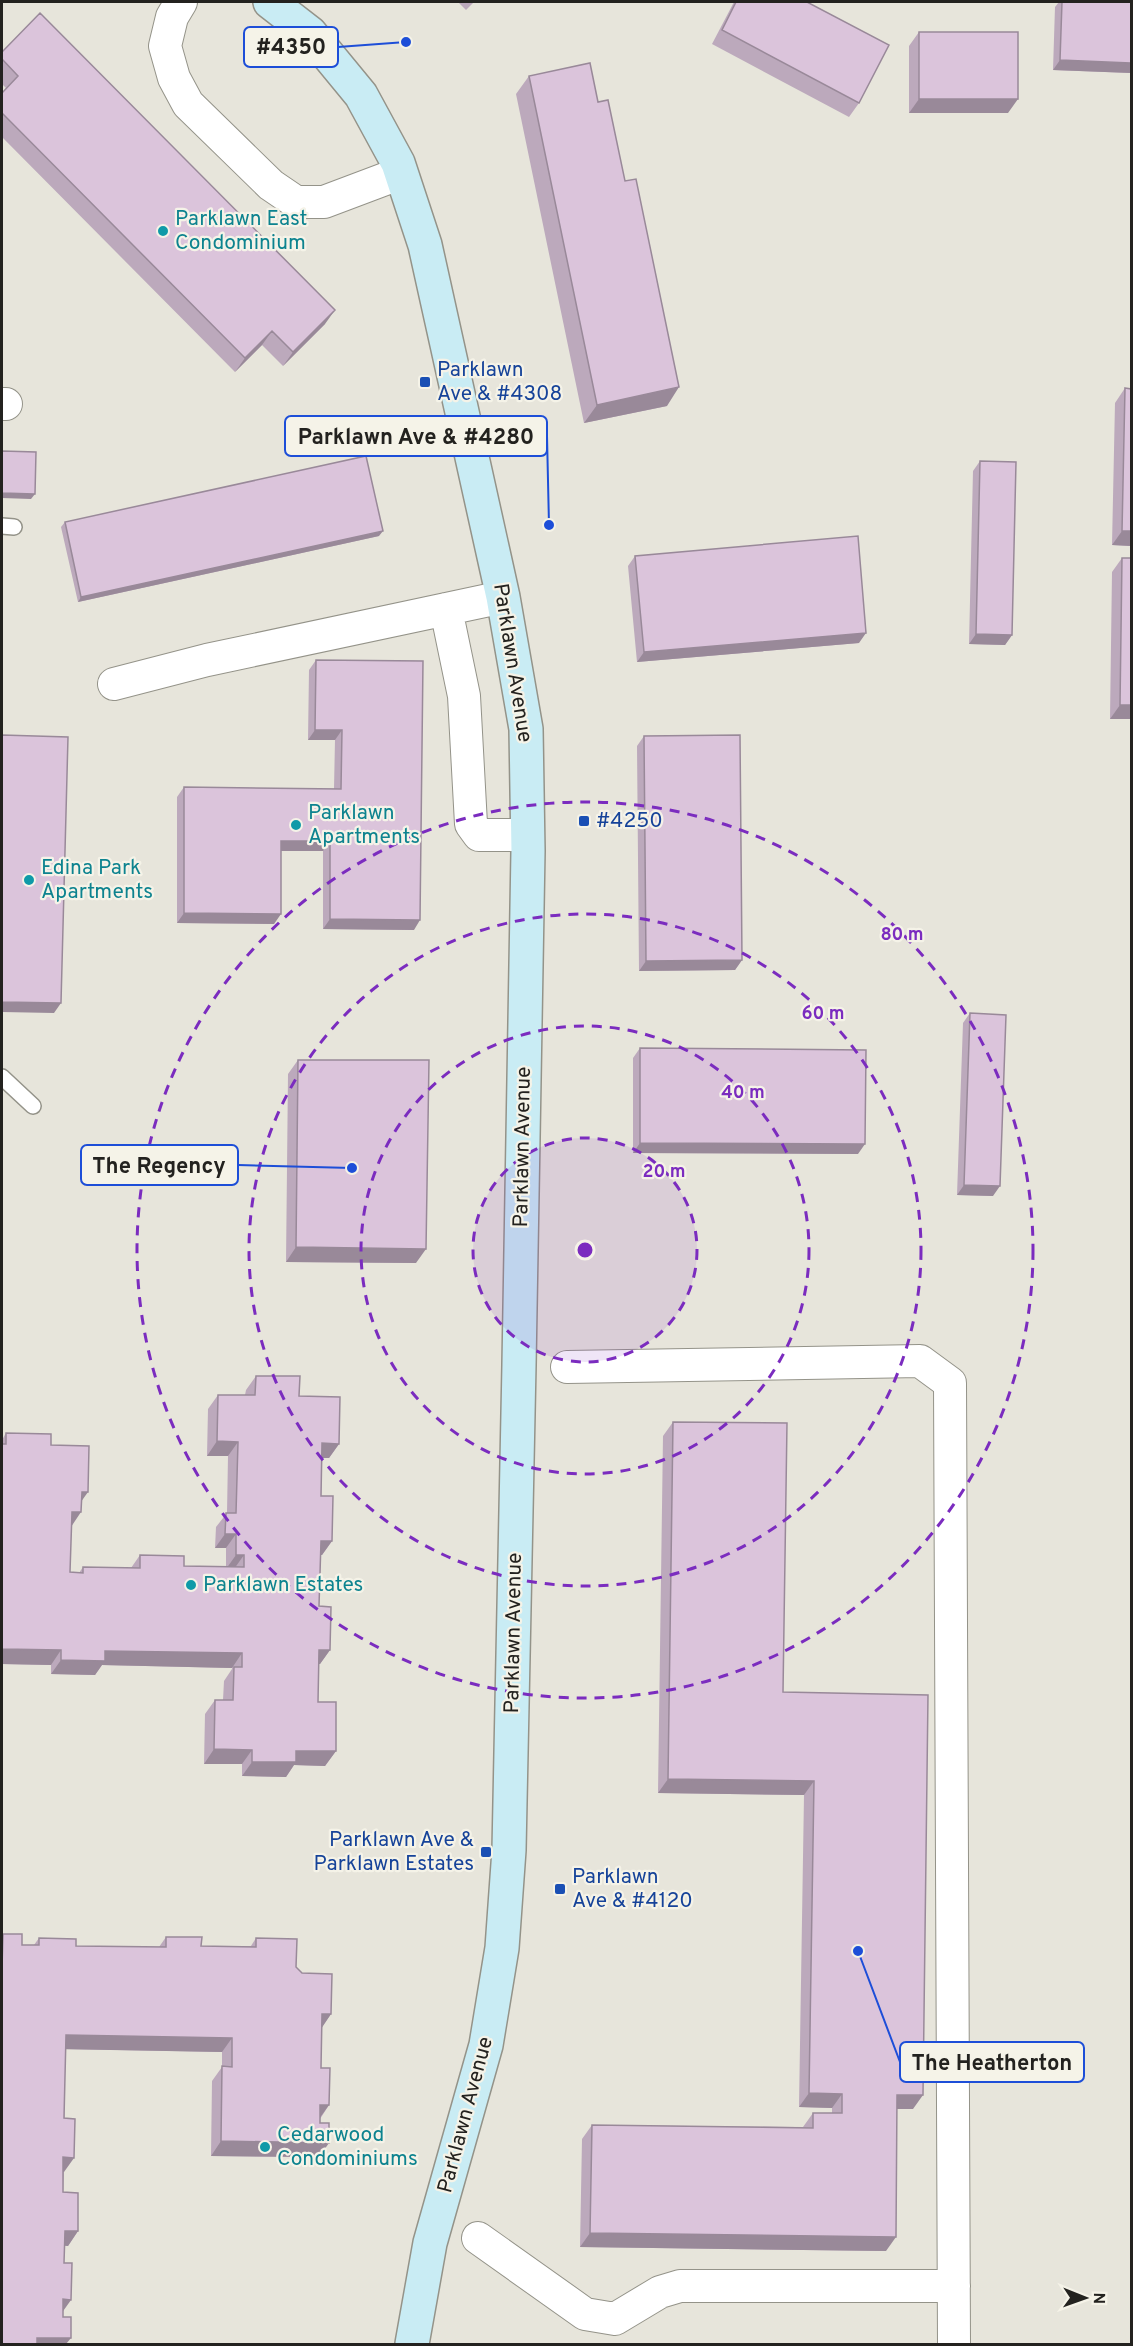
<svg xmlns="http://www.w3.org/2000/svg" width="1133" height="2346" font-family="Overpass,sans-serif">
<style>
.lines{fill:none;stroke-linecap:round;stroke-linejoin:round}
.lane-casing{stroke:#949389;stroke-width:18}
.street-casing{stroke:#949389;stroke-width:34}
.secondary-casing{stroke:#949389;stroke-width:36}
.lane{stroke:#fff;stroke-width:15}
.street{stroke:#fff;stroke-width:32}
.secondary{stroke:#c9ecf4;stroke-width:33}
.wall{fill:#bca9bc}
.shaded-wall{fill:#998999}
.building{fill:#dbc4db;stroke:#998999;stroke-width:1.5}
.ring{fill:none;stroke:#7b2cbf;stroke-width:3;stroke-dasharray:10 8}
.culture-dot{fill:#0f9aa8;stroke:#f5f3e8;stroke-width:2}
.transit-dot{fill:#1a4fb4;stroke:#f5f3e8;stroke-width:2}
.labels{text-anchor:middle;dominant-baseline:central;stroke-width:4.5;stroke-linejoin:round;paint-order:stroke}
.culture-label{font-size:21px;fill:#0d838f;stroke:#f5f3e8;text-anchor:start}
.transit-label{font-size:21px;fill:#164399;stroke:#f5f3e8;text-anchor:start}
.street-label{font-size:21px;fill:#23221f;stroke:#f5f3e8}
.centre{fill:#7b2cbf;stroke:#f5f3e8;stroke-width:3}
.ring-label{font-size:18px;text-anchor:middle;font-weight:bold;fill:#7b2cbf;stroke:#f5f3e8;stroke-width:4.5;stroke-linejoin:round;paint-order:stroke}
.leader{fill:none;stroke:#1d4ed8;stroke-width:2}
.callout-dot{fill:#1d4ed8;stroke:#f5f3e8;stroke-width:2}
.callout{fill:#f5f3e8;stroke:#1d4ed8;stroke-width:2}
.callout-label{font-size:22px;text-anchor:middle;font-weight:bold;fill:#23221f}
</style>
<rect width="100%" height="100%" fill="#e7e5db"/>
<g class="lines">
<defs>
<path id="lane" d="M 2,526 L 14,527
M 2,1077 L 33,1106"/>
<path id="street" d="M 181,2 L 172,17 L 165,46 L 174,78 L 188,104 L 271,185 L 296,202 L 324,202 L 401,173
M 2,404 L 6,404
M 446,609 L 464,696 L 471,824 L 479,835 L 528,835
M 114,684 L 207,660 L 503,597
M 567,1367 L 920,1361 L 950,1383 L 954,2344
M 478,2238 L 585,2314 L 615,2319 L 660,2292 L 680,2286 L 954,2286"/>
<path id="secondary" d="M 270,2 L 310,33 L 361,95 L 398,163 L 425,245 L 503,597 L 526,729 L 528,851 L 519,1365 L 509,1850 L 502,1948 L 486,2045 L 430,2243 L 412,2344"/>
</defs>
<use href="#lane" class="lane-casing"/>
<use href="#street" class="street-casing"/>
<use href="#secondary" class="secondary-casing"/>
<use href="#lane" class="lane"/>
<use href="#street" class="street"/>
<use href="#secondary" class="secondary"/>
</g>
<path class="wall" d="M 458,2 L 474,2 L 466,10 Z
M 734,2 L 807,2 L 859,103 L 849,117 L 712,44 Z
M 1059,2 L 1131,2 L 1131,73 L 1053,70 L 1055,7 Z
M 919,32 L 1008,113 L 909,113 L 909,46 Z
M 2,52 L 325,324 L 283,366 L 262,345 L 235,372 L 2,137 L 2,93 L 6,88 L 2,84 Z
M 529,76 L 598,102 L 667,406 L 584,423 L 516,94 Z
M 1125,388 L 1131,546 L 1112,545 L 1115,403 Z
M 980,461 L 1012,635 L 1005,645 L 969,644 L 973,471 Z
M 65,522 L 379,536 L 78,602 L 61,527 Z
M 635,556 L 859,643 L 637,662 L 628,566 Z
M 1122,558 L 1131,719 L 1110,719 L 1112,572 Z
M 316,660 L 423,661 L 414,930 L 323,929 L 323,851 L 281,851 L 274,924 L 177,923 L 177,797 L 184,787 L 334,789 L 335,740 L 308,740 L 309,670 Z
M 644,736 L 742,960 L 735,970 L 639,971 L 637,746 Z
M 970,1013 L 993,1196 L 957,1195 L 963,1023 Z
M 640,1048 L 858,1154 L 633,1153 L 633,1058 Z
M 298,1060 L 416,1263 L 286,1262 L 288,1074 Z
M 256,1376 L 299,1396 L 339,1444 L 329,1458 L 322,1458 L 321,1496 L 332,1541 L 322,1555 L 320,1555 L 319,1606 L 330,1650 L 320,1664 L 318,1664 L 318,1702 L 336,1751 L 325,1766 L 294,1765 L 286,1777 L 242,1776 L 242,1764 L 204,1764 L 205,1714 L 215,1700 L 223,1700 L 224,1681 L 232,1669 L 232,1668 L 102,1665 L 95,1675 L 51,1674 L 51,1665 L 2,1664 L 2,1440 L 6,1433 L 51,1445 L 82,1501 L 71,1527 L 70,1572 L 79,1573 L 83,1567 L 131,1568 L 140,1555 L 184,1566 L 226,1566 L 226,1548 L 215,1548 L 216,1527 L 227,1513 L 228,1456 L 207,1456 L 208,1409 L 218,1395 L 245,1395 L 246,1390 Z
M 673,1422 L 783,1692 L 928,1695 L 913,2109 L 897,2109 L 886,2251 L 580,2247 L 582,2139 L 592,2125 L 803,2127 L 813,2113 L 832,2113 L 832,2108 L 799,2107 L 804,1795 L 658,1793 L 663,1436 Z
M 3,1934 L 22,1945 L 34,1945 L 39,1938 L 76,1946 L 159,1947 L 166,1937 L 201,1946 L 251,1946 L 256,1938 L 296,1967 L 331,2014 L 321,2028 L 321,2068 L 329,2105 L 320,2119 L 319,2157 L 211,2156 L 212,2081 L 222,2067 L 222,2052 L 65,2049 L 64,2172 L 63,2192 L 78,2231 L 68,2246 L 64,2245 L 63,2317 L 2,2344 L 2,1935 Z"/>
<path class="shaded-wall" d="M 1060,60 L 1131,63 L 1131,73 L 1053,70 Z
M 919,99 L 1018,99 L 1008,113 L 909,113 Z
M 335,310 L 325,324 L 283,366 L 293,352 Z
M 272,331 L 262,345 L 235,372 L 245,358 Z
M 679,387 L 667,406 L 584,423 L 597,405 Z
M 2,493 L 35,494 L 31,499 L 2,498 Z
M 383,531 L 379,536 L 78,602 L 81,597 Z
M 1122,531 L 1131,531 L 1131,546 L 1112,545 Z
M 866,633 L 859,643 L 637,662 L 644,652 Z
M 976,634 L 1012,635 L 1005,645 L 969,644 Z
M 1120,705 L 1131,705 L 1131,719 L 1110,719 Z
M 315,730 L 342,730 L 335,740 L 308,740 Z
M 281,841 L 330,841 L 323,851 L 274,851 Z
M 184,913 L 281,914 L 274,924 L 177,923 Z
M 330,919 L 420,920 L 414,930 L 323,929 Z
M 742,960 L 735,970 L 639,971 L 646,961 Z
M 2,1002 L 61,1003 L 54,1013 L 2,1012 Z
M 640,1143 L 865,1144 L 858,1154 L 633,1153 Z
M 964,1185 L 1000,1186 L 993,1196 L 957,1195 Z
M 296,1247 L 426,1249 L 416,1263 L 286,1262 Z
M 217,1441 L 238,1442 L 228,1456 L 207,1456 Z
M 322,1443 L 339,1444 L 329,1458 L 312,1458 Z
M 82,1492 L 88,1492 L 78,1506 Z
M 72,1512 L 81,1512 L 71,1527 Z
M 225,1534 L 236,1534 L 226,1548 L 215,1548 Z
M 321,1541 L 332,1541 L 322,1555 L 310,1555 Z
M 236,1555 L 244,1555 L 234,1569 L 226,1569 Z
M 2,1649 L 61,1650 L 51,1665 L 2,1664 Z
M 319,1650 L 330,1650 L 320,1664 L 309,1664 Z
M 105,1651 L 242,1653 L 232,1668 L 102,1665 L 95,1675 L 51,1674 L 61,1660 Z
M 214,1749 L 252,1750 L 242,1764 L 204,1764 Z
M 296,1751 L 336,1751 L 325,1766 L 294,1765 L 286,1777 L 242,1776 L 252,1762 Z
M 668,1779 L 814,1781 L 804,1795 L 658,1793 Z
M 322,2014 L 331,2014 L 321,2029 Z
M 66,2035 L 232,2038 L 222,2052 L 55,2049 Z
M 809,2093 L 842,2094 L 832,2108 L 799,2107 Z
M 897,2095 L 923,2095 L 913,2109 L 887,2109 Z
M 320,2105 L 329,2105 L 319,2119 Z
M 221,2141 L 329,2143 L 319,2157 L 211,2156 Z
M 63,2157 L 74,2158 L 64,2172 L 53,2172 Z
M 65,2231 L 78,2231 L 68,2246 L 54,2245 Z
M 590,2233 L 896,2237 L 886,2251 L 580,2247 Z
M 63,2299 L 71,2300 L 61,2314 Z
M 37,2338 L 71,2338 L 66,2344 L 32,2344 Z"/>
<path class="building" d="M 736,2 L 807,2 L 889,45 L 859,103 L 722,30 Z
M 1062,2 L 1131,2 L 1131,63 L 1060,60 Z
M 40,13 L 335,310 L 293,352 L 272,331 L 245,358 L 2,113 L 2,93 L 18,76 L 2,59 L 2,52 Z
M 919,32 L 1018,32 L 1018,99 L 919,99 Z
M 590,63 L 598,102 L 608,100 L 625,181 L 636,179 L 679,387 L 597,405 L 529,76 Z
M 1125,388 L 1131,389 L 1131,531 L 1122,531 Z
M 2,451 L 36,452 L 35,494 L 2,493 Z
M 366,456 L 383,531 L 81,597 L 65,522 Z
M 980,461 L 1016,462 L 1012,635 L 976,634 Z
M 858,536 L 866,633 L 644,652 L 635,556 Z
M 1122,558 L 1131,558 L 1131,705 L 1120,705 Z
M 316,660 L 423,661 L 420,920 L 330,919 L 330,841 L 281,841 L 281,914 L 184,913 L 184,787 L 341,789 L 342,730 L 315,730 Z
M 2,735 L 68,737 L 61,1003 L 2,1002 Z
M 740,735 L 742,960 L 646,961 L 644,736 Z
M 970,1013 L 1006,1015 L 1000,1186 L 964,1185 Z
M 640,1048 L 866,1050 L 865,1144 L 640,1143 Z
M 298,1060 L 429,1060 L 426,1249 L 296,1247 Z
M 256,1376 L 300,1376 L 299,1396 L 340,1397 L 339,1444 L 322,1443 L 321,1496 L 333,1496 L 332,1541 L 321,1541 L 319,1606 L 331,1607 L 330,1650 L 319,1650 L 318,1702 L 336,1702 L 336,1751 L 296,1751 L 296,1762 L 252,1762 L 252,1750 L 214,1749 L 215,1700 L 233,1700 L 234,1667 L 242,1667 L 242,1653 L 105,1651 L 105,1661 L 61,1660 L 61,1650 L 2,1649 L 2,1444 L 6,1444 L 6,1433 L 51,1434 L 51,1445 L 89,1446 L 88,1492 L 82,1492 L 81,1512 L 72,1512 L 70,1572 L 83,1573 L 83,1567 L 140,1568 L 140,1555 L 184,1556 L 184,1566 L 244,1567 L 244,1555 L 236,1555 L 236,1534 L 225,1534 L 226,1513 L 236,1513 L 238,1442 L 217,1441 L 218,1395 L 255,1395 Z
M 673,1422 L 787,1423 L 783,1692 L 928,1695 L 923,2095 L 897,2095 L 896,2237 L 590,2233 L 592,2125 L 813,2128 L 813,2113 L 842,2113 L 842,2094 L 809,2093 L 814,1781 L 668,1779 Z
M 3,1934 L 22,1934 L 22,1945 L 39,1945 L 39,1938 L 76,1939 L 76,1946 L 166,1947 L 166,1937 L 202,1937 L 201,1946 L 256,1947 L 256,1938 L 297,1939 L 296,1967 L 302,1973 L 332,1974 L 331,2014 L 322,2014 L 321,2068 L 330,2068 L 329,2105 L 320,2105 L 320,2123 L 329,2123 L 329,2143 L 221,2141 L 222,2066 L 232,2067 L 232,2038 L 66,2035 L 64,2118 L 75,2119 L 74,2158 L 63,2157 L 63,2192 L 78,2193 L 78,2231 L 65,2231 L 64,2263 L 72,2263 L 71,2300 L 63,2299 L 63,2317 L 71,2317 L 71,2338 L 37,2338 L 37,2344 L 2,2344 L 2,1968 Z"/>
<circle cx="585" cy="1250" r="112" fill="#7b2cbf" fill-opacity=".12"/>
<g class="ring">
<circle cx="585" cy="1250" r="112"/>
<circle cx="585" cy="1250" r="224"/>
<circle cx="585" cy="1250" r="336"/>
<circle cx="585" cy="1250" r="448"/>
</g>
<g class="culture-dot">
<circle cx="163" cy="231" r="6"/>
<circle cx="296" cy="825" r="6"/>
<circle cx="29" cy="880" r="6"/>
<circle cx="191" cy="1585" r="6"/>
<circle cx="265" cy="2147" r="6"/>
</g>
<g class="transit-dot">
<rect x="419" y="376" width="12" height="12" rx="3"/>
<rect x="578" y="815" width="12" height="12" rx="3"/>
<rect x="480" y="1846" width="12" height="12" rx="3"/>
<rect x="554" y="1883" width="12" height="12" rx="3"/>
</g>
<g class="labels">
<g class="culture-label">
<text x="175" y="219">Parklawn East<tspan x="175" dy="24">Condominium</tspan></text>
<text x="308" y="813">Parklawn<tspan x="308" dy="24">Apartments</tspan></text>
<text x="41" y="868">Edina Park<tspan x="41" dy="24">Apartments</tspan></text>
<text x="203" y="1585">Parklawn Estates</text>
<text x="277" y="2135">Cedarwood<tspan x="277" dy="24">Condominiums</tspan></text>
</g>
<g class="transit-label">
<text x="437" y="370">Parklawn<tspan x="437" dy="24">Ave &amp; #4308</tspan></text>
<text x="596" y="821">#4250</text>
<text x="474" y="1840" text-anchor="end">Parklawn Ave &amp;<tspan x="474" dy="24">Parklawn Estates</tspan></text>
<text x="572" y="1877">Parklawn<tspan x="572" dy="24">Ave &amp; #4120</tspan></text>
</g>
<g class="street-label">
<text transform="translate(512 663) rotate(81)">Parklawn Avenue</text>
<text transform="translate(523 1147) rotate(-89)">Parklawn Avenue</text>
<text transform="translate(514 1633) rotate(-89)">Parklawn Avenue</text>
<text transform="translate(466 2115) rotate(-75)">Parklawn Avenue</text>
</g>
</g>
<circle cx="585" cy="1250" r="9" class="centre"/>
<g class="ring-label">
<text x="902" y="940">80 m</text>
<text x="823" y="1019">60 m</text>
<text x="743" y="1098">40 m</text>
<text x="664" y="1177">20 m</text>
</g>
<path class="leader" d="M406 42L338 47M549 525L547 436M352 1168L238 1165M858 1951L900 2062"/>
<g class="callout-dot">
<circle cx="406" cy="42" r="6"/>
<circle cx="549" cy="525" r="6"/>
<circle cx="352" cy="1168" r="6"/>
<circle cx="858" cy="1951" r="6"/>
</g>
<g class="callout">
<rect x="244" y="27" width="94" height="40" rx="6"/>
<rect x="285" y="416" width="262" height="40" rx="6"/>
<rect x="81" y="1145" width="157" height="40" rx="6"/>
<rect x="900" y="2042" width="184" height="40" rx="6"/>
</g>
<g class="callout-label">
<text x="291" y="54">#4350</text>
<text x="416" y="444">Parklawn Ave &amp; #4280</text>
<text x="159" y="1173">The Regency</text>
<text x="992" y="2070">The Heatherton</text>
</g>
<rect width="1133" height="2346" fill="none" stroke="#23221f" stroke-width="6"/>
<g transform="translate(1085 2298) rotate(91)" stroke="#f5f3e8" stroke-width="4.5" paint-order="stroke">
<path d="M0-4.5L10 22L0 15L-10 22Z" fill="#23221f"/>
<text y="-9" font-size="16" font-weight="bold" text-anchor="middle" fill="#23221f">N</text>
</g>
</svg>
